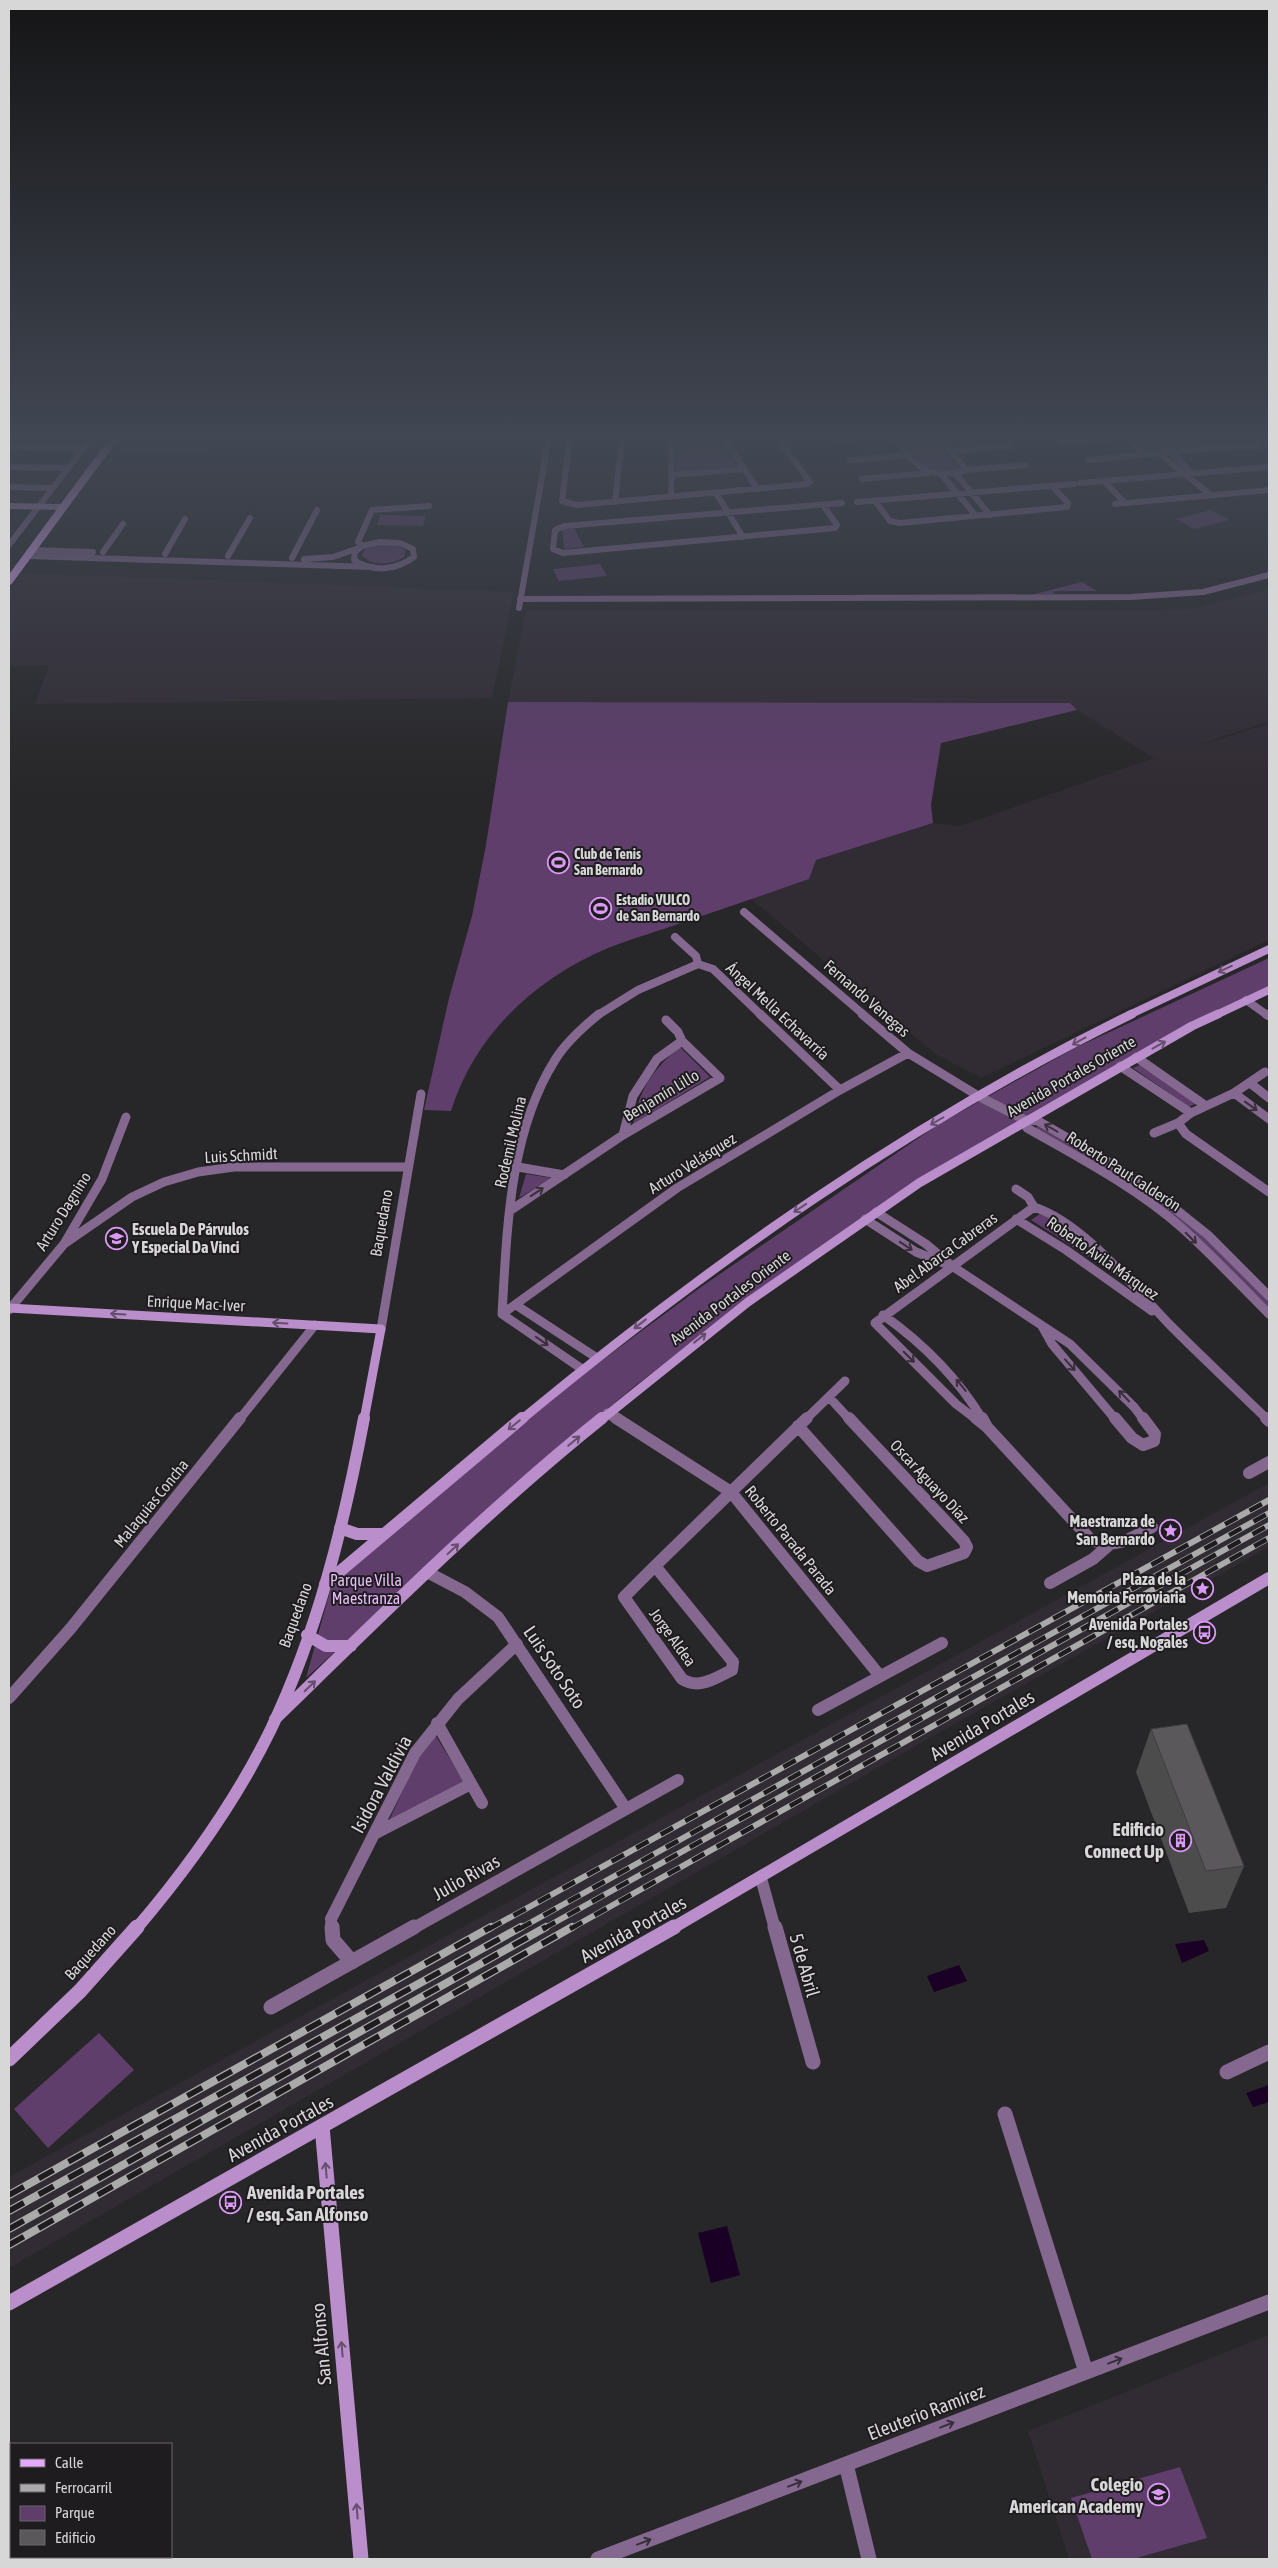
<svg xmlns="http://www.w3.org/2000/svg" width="1278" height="2568" font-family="'Asap Condensed',sans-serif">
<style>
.built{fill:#312b33}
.green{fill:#5f3e6c}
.water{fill:#1b0026}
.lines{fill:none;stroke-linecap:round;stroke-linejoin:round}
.street-far4{stroke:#84688f;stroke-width:6}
.street-far3{stroke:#84688f;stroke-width:8}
.street-far2{stroke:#84688f;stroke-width:9}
.street-far1{stroke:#84688f;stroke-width:12}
.street{stroke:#84688f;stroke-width:15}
.secondary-far4{stroke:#ba8dcb;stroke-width:6}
.secondary-far3{stroke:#ba8dcb;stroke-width:8}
.secondary-far2{stroke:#ba8dcb;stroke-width:9}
.secondary-far1{stroke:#ba8dcb;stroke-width:12}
.secondary{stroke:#ba8dcb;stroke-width:15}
.primary{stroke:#e3a9fa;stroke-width:8}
.rail-far1-casing{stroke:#abaaab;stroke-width:6}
.rail-casing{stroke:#abaaab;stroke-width:8}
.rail-far1{stroke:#1e1c1f;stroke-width:4.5;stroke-dasharray:14;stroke-linecap:butt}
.rail{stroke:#1e1c1f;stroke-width:5.5;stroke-dasharray:17;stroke-linecap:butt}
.wall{fill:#4d4c4d}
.building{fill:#5a585a;stroke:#3f3e3f}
.oneway{stroke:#644f6c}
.oneway2{stroke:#382f3b}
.labels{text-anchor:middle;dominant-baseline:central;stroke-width:4;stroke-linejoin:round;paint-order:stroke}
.far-poi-label{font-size:14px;font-weight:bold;fill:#d8d7d8;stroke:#1e1c1f;text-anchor:start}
.street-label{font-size:16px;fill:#d8d7d8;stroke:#1e1c1f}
.poi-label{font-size:16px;font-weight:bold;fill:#d8d7d8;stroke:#1e1c1f;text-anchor:end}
.park-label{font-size:16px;fill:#e8bdfa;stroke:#1e1c1f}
.near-street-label{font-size:19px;fill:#d8d7d8;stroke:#1e1c1f}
.near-poi-label{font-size:19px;font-weight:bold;fill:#d8d7d8;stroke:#1e1c1f;text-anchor:end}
</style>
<rect width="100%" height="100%" fill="#272628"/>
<path class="built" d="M 127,437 L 222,437 L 211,453 L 115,453 Z
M 21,573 L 205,580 L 514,592 L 492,698 L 35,704 L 49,665 L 9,666 L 9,590 Z
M 1269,589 L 1269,721 L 1186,749 L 1269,724 L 1269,940 L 981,1078 L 935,1054 L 751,899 L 809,879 L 815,860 L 933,823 L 960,826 L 1154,758 L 1077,710 L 1070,703 L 508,702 L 526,611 L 1153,611 L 1198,608 Z
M 1269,1483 L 1269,1547 L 935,1735 L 9,2268 L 9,2177 Z
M 1269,2335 L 1269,2559 L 1069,2559 L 1028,2431 Z"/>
<path class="green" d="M 677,437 L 717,437 L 737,466 L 676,472 Z
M 900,437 L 933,437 L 959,468 L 941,472 L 925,469 Z
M 1131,437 L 1167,437 L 1178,448 L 1149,452 Z
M 1211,510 L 1230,520 L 1194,529 L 1176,519 Z
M 380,515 L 426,516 L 423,526 L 377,525 Z
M 574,528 L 584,547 L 564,549 L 562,529 Z
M 384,544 L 397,545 L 405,550 L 405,556 C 394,565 371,567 362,555 L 365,549 Z
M 600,564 L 607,576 L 559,581 L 553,569 Z
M 1082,582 L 1097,591 L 1058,591 L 1053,592 L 1054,594 L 1031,595 Z
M 508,702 L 1070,703 L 1077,710 L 941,743 L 931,805 L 933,823 L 816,860 L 809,879 C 767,894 725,908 684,922 C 659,931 633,938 608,948 C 535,979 475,1034 451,1111 L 424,1110 L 449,998 L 472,916 L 486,845 Z
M 1269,958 L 1269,986 L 1180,1029 L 1031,1113 L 909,1185 L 771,1281 L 635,1386 L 544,1461 L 306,1678 L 332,1584 L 502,1440 L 593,1367 L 701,1287 L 939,1124 L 1073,1049 Z
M 680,1047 L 710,1077 L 633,1124 C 639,1090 653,1069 680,1047 Z
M 1140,1065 L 1197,1103 L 1189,1107 L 1133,1068 Z
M 1037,1126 C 1076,1148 1115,1169 1152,1195 C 1195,1225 1232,1264 1269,1300 L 1269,1308 L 1181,1222 L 1035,1129 Z
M 526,1174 L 552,1178 L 519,1198 Z
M 1044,1211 L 1140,1290 L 1031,1220 Z
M 434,1733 L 464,1782 L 388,1823 L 416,1761 Z
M 99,2033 L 134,2070 L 48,2148 L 14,2109 Z
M 1180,2467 L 1207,2538 L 1133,2559 L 1092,2559 L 1071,2498 Z"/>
<path class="water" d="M 1204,1940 L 1209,1951 L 1182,1963 L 1175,1944 Z
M 959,1965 L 967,1981 L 934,1992 L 927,1976 Z
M 1269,2085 L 1269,2102 L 1253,2107 L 1246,2093 Z
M 727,2226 L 740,2275 L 711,2283 L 698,2233 Z"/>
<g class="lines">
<path class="street-far4" d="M 570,437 L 562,501 L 577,505 L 808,484 L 810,482 L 776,437
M 724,437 L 757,489
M 828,437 L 838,439 L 866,437
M 894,437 C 913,465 928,480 963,471 L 964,467 L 940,437
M 1125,437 L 1145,454
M 1171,437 L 1185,450
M 1063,442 L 1119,437
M 9,447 L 83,449
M 953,451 L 1010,446
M 1170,452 L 1189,470 L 1186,474
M 1158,453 L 1211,495
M 850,460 L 909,455
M 1088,460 L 1185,450 L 1258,446
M 9,467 L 68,468
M 964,470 L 1026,465
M 955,473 L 990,515
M 941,474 L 976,516
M 671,475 L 744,469
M 862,479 L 928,473
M 1104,481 L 1125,503
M 1080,483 L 1269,467
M 9,487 L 52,488
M 716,493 L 743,537
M 671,497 L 672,437
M 875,501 L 890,521 L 900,523 L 1067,507 L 1068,503 L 1052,486
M 615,502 L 622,437
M 857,502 L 1074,484
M 1115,504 L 1269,490
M 823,505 L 837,525 L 835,528 L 563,553 L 553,549 L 555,530 L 564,526 L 842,503
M 380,542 L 400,543 L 413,549 L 414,557 C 396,570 373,573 354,560 L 355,552 L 362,546 Z
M 9,545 L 92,437
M 362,546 L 358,542 L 372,510 L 429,506
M 32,550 L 93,552
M 103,552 L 123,524
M 165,554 L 185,519
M 28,556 L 373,567
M 228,556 L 250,518
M 292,558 L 317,510
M 304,559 L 333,557 L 359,548
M 520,599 L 1131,597 L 1203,592 L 1269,575
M 519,608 L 549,437"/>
<path class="street-far3" d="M 744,912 L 864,1015
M 675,937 L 696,956 L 698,964
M 698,964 L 713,969 L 761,1015
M 1246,1000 L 1267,1015
M 598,1015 L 638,990 L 698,964"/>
<path class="street-far2" d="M 760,1014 L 840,1090
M 862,1014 L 908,1053 L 980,1097 L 1025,1120 L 1038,1121 L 1104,1159 L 1153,1191 L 1208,1235 L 1269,1296
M 1266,1014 L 1269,1016
M 666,1020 L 678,1032 L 682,1041
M 682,1041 L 720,1078 L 623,1135 L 633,1096 L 657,1059 Z
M 1136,1057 L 1206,1106
M 1120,1066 L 1191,1113
M 1265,1072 L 1234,1093 L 1191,1113 L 1178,1123 L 1186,1134 L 1269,1192
M 1250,1083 L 1269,1098
M 1234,1093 L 1269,1119
M 1025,1120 L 1027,1128 C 1078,1157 1137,1188 1182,1228 C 1212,1255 1240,1285 1269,1314
M 1154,1133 L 1178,1123
M 518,1167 L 564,1175
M 1016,1189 L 1028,1197 L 1034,1207 C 1084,1223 1135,1289 1171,1326 C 1203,1358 1236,1389 1268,1420
M 511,1210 L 623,1135
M 876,1212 L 926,1244 L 952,1266 L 1070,1344 L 1134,1407 L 1144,1420
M 865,1219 L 916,1252 L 951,1266
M 1016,1219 L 1066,1250 L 1152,1311
M 64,1244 L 132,1197 L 164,1182 L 198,1172 L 234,1167 L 408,1167
M 516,1305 L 597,1358
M 9,1310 L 64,1244 L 102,1179 L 126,1117
M 502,1314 L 677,1188 L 840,1090 L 908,1053
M 502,1314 C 507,1230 509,1133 555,1060 C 566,1042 583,1027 599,1014
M 502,1314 L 582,1369
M 883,1315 C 924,1344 957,1377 983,1420
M 1042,1326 L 1052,1344 L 1116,1420
M 381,1329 L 421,1094
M 829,1397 L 850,1420
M 607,1413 L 617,1420
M 239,1420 L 315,1325
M 805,1420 L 845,1381
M 977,1420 L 956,1404 L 875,1323 L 1034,1207"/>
<path class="street-far1" d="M 616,1418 L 731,1492 L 880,1676
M 976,1418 L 986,1426
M 982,1418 L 987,1427 L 1091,1540 C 1115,1549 1131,1539 1152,1527
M 1115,1418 L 1132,1438 L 1143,1445 L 1154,1441 L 1155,1434 L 1143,1418
M 1266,1418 L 1269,1421
M 798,1426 L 918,1561 L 927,1566 L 964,1553 L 967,1547 L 964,1541 L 849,1418
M 1249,1473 L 1269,1462
M 655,1566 L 733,1662 L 732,1670 C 715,1678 699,1690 682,1679 L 624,1597 Z
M 655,1566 L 807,1418
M 427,1572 L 465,1592 L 498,1617 L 626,1809
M 1050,1583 L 1093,1559 L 1108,1546
M 9,1698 L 71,1628 L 240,1418
M 818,1710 L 942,1643
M 437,1723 L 482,1803
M 376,1833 L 471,1784
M 761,1878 L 775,1929
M 332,1929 L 331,1919 L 415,1753 L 458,1699 L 517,1644
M 412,1929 L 678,1780"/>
<path class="street" d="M 332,1927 L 333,1940 L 352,1962
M 775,1927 L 813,2062
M 271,2007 L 414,1927
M 1227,2072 L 1269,2052
M 1005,2114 L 1086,2372
M 846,2464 L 869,2559
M 598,2559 L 1269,2302"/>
<path class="secondary-far4" d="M 9,506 L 63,507"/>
<path class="secondary-far3" d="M 1129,1015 L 1269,949
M 1216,1015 L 1269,990"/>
<path class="secondary-far2" d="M 9,1308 L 381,1329 L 364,1420
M 521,1420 C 711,1263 910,1122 1132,1014
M 601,1420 L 748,1302 L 919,1183 L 1192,1026 L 1218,1014"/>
<path class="secondary-far1" d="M 340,1528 L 357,1534 L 384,1534
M 325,1584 L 522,1418
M 307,1635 L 326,1646 L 351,1646
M 275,1719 C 381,1616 486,1511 602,1418
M 136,1929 C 188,1868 236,1801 271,1729 C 318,1631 344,1524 364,1418
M 671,1929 L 1269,1578"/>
<path class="secondary" d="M 9,2059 L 80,1991 L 137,1927
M 322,2126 L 361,2559
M 9,2303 L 674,1927"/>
<path class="primary" d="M 9,581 L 115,437"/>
<defs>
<path id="rail-far1" d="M 489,1929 L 1269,1500
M 519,1929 L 1269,1513
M 543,1929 L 1269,1525
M 570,1929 L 1269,1538"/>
<path id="rail" d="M 9,2195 L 491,1927
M 9,2211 L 521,1927
M 9,2229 L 546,1927
M 9,2245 L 572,1927"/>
</defs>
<use href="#rail-far1" class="rail-far1-casing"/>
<use href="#rail" class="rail-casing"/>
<use href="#rail-far1" class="rail-far1"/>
<use href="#rail" class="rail"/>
</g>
<path class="wall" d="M 1151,1729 L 1244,1866 L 1226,1908 L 1189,1913 L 1136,1772 Z"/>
<path class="building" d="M 1187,1724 L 1244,1866 L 1206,1871 L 1151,1729 Z"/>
<defs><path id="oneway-shaft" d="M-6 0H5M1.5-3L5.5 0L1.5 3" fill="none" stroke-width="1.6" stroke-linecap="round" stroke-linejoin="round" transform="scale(1.25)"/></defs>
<g class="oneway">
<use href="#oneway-shaft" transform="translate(1225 969) rotate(155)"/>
<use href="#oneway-shaft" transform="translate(1079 1041) rotate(151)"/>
<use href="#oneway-shaft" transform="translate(1159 1045) rotate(-29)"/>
<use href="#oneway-shaft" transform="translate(937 1121) rotate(150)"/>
<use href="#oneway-shaft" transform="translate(800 1208) rotate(146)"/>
<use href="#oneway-shaft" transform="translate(118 1314) rotate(-177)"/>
<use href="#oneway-shaft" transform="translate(280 1323) rotate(-177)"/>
<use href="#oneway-shaft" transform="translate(640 1324) rotate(142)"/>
<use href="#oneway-shaft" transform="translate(700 1338) rotate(-38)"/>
<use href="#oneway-shaft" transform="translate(514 1425) rotate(141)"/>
<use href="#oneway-shaft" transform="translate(574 1441) rotate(-40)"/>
<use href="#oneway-shaft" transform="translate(453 1549) rotate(-43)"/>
<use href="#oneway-shaft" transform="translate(310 1686) rotate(-44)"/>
<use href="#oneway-shaft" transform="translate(326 2170) rotate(-95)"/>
<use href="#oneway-shaft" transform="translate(342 2349) rotate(-95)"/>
<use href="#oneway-shaft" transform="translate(357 2511) rotate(-95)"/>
</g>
<g class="oneway2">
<use href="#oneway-shaft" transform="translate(1251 1106) rotate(36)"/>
<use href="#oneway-shaft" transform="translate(1051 1128) rotate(-150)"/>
<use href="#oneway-shaft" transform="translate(537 1192) rotate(-33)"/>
<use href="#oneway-shaft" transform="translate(1191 1238) rotate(45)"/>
<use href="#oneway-shaft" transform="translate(906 1246) rotate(33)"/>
<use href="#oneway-shaft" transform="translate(542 1341) rotate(35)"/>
<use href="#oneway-shaft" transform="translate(909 1357) rotate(45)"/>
<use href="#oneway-shaft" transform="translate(1070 1365) rotate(48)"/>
<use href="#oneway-shaft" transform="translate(961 1385) rotate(-129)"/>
<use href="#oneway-shaft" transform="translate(1124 1396) rotate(-134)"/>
<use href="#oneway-shaft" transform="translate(1115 2361) rotate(-21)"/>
<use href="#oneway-shaft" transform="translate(947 2425) rotate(-21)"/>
<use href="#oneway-shaft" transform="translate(795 2484) rotate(-21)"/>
<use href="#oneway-shaft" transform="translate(644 2542) rotate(-21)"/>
</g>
<linearGradient id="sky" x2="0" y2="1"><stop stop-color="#151516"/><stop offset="0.55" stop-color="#414753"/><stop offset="1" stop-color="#414753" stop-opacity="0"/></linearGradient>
<rect width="1278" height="796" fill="url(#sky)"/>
<defs>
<symbol id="stadium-ring" viewBox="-11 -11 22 22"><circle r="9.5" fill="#1e1c1f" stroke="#db99f5" stroke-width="1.5"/><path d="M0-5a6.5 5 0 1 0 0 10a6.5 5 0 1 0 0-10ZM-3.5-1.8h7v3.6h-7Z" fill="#db99f5"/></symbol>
<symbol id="school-ring" viewBox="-11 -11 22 22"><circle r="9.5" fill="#1e1c1f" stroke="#db99f5" stroke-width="1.5"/><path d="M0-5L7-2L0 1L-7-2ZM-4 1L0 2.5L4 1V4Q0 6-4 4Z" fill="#db99f5"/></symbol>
<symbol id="sight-ring" viewBox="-11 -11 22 22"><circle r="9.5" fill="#1e1c1f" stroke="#db99f5" stroke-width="1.5"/><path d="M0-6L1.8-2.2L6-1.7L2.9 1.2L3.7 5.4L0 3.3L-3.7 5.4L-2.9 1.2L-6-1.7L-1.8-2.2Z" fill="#db99f5"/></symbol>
<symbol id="bus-ring" viewBox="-11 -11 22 22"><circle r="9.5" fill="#1e1c1f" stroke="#db99f5" stroke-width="1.5"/><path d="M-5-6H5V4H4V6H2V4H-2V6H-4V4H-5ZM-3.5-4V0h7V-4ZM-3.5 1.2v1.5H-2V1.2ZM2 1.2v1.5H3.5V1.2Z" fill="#db99f5"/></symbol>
<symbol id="building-ring" viewBox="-11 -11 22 22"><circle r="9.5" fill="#1e1c1f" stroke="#db99f5" stroke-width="1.5"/><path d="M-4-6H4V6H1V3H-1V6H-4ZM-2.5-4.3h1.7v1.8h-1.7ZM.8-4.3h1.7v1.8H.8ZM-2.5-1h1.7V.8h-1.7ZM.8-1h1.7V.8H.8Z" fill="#db99f5"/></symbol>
</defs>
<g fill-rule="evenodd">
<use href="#stadium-ring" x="546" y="850" width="25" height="25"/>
<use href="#stadium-ring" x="588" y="896" width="25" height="25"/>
<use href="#school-ring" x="104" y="1226" width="25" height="25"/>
<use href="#sight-ring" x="1158" y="1518" width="25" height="25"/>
<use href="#sight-ring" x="1190" y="1576" width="25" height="25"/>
<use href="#bus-ring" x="1192" y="1620" width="25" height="25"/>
<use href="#building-ring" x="1168" y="1828" width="25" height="25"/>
<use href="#bus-ring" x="218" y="2190" width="25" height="25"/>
<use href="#school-ring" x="1146" y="2482" width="25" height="25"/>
</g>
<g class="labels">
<g class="far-poi-label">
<text x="574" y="854">Club de Tenis<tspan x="574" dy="16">San Bernardo</tspan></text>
<text x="616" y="900">Estadio VULCO<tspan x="616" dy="16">de San Bernardo</tspan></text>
</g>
<g class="street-label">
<text transform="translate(867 998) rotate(41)">Fernando Venegas</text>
<text transform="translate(778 1011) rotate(43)">Ángel Mella Echavarría</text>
<text transform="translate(1071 1076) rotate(-30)">Avenida Portales Oriente</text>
<text transform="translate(661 1095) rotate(-31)">Benjamín Lillo</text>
<text transform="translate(510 1142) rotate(-77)">Rodemil Molina</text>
<text transform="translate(241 1155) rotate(-3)">Luis Schmidt</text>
<text transform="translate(692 1163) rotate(-32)">Arturo Velásquez</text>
<text transform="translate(1124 1171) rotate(33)">Roberto Paut Calderón</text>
<text transform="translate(63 1211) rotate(-58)">Arturo Dagnino</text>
<text transform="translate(381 1223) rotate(-80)">Baquedano</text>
<text transform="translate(945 1252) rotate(-36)">Abel Abarca Cabreras</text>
<text transform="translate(1103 1258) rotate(35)">Roberto Ávila Márquez</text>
<text transform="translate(730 1297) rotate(-37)">Avenida Portales Oriente</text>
<text transform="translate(196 1303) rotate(3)">Enrique Mac-Iver</text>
<text transform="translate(930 1481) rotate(47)">Oscar Aguayo Díaz</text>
<text transform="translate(151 1503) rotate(-51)">Malaquias Concha</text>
<text transform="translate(791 1540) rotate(51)">Roberto Parada Parada</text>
<text transform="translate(295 1615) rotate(-70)">Baquedano</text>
<text transform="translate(673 1637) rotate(54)">Jorge Aldea</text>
<text transform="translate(90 1952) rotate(-48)">Baquedano</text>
</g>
<g class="poi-label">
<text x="132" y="1229" text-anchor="start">Escuela De Párvulos<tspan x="132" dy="18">Y Especial Da Vinci</tspan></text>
<text x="1155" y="1521">Maestranza de<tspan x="1155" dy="18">San Bernardo</tspan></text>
<text x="1186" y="1579">Plaza de la<tspan x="1186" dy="18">Memoria Ferroviaria</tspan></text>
<text x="1188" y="1624">Avenida Portales<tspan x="1188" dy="18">/ esq. Nogales</tspan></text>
</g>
<g class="park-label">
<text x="366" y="1580">Parque Villa<tspan x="366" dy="18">Maestranza</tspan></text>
</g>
<g class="near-street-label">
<text transform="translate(555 1667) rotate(56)">Luis Soto Soto</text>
<text transform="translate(982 1725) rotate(-31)">Avenida Portales</text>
<text transform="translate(381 1784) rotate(-62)">Isidora Valdivia</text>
<text transform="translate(466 1877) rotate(-29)">Julio Rivas</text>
<text transform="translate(633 1929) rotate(-29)">Avenida Portales</text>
<text transform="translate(805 1965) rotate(74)">5 de Abril</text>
<text transform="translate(280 2128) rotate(-29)">Avenida Portales</text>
<text transform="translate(321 2344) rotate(-95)">San Alfonso</text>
<text transform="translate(926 2412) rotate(-21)">Eleuterio Ramírez</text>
</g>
<g class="near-poi-label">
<text x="1164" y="1829">Edificio<tspan x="1164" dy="22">Connect Up</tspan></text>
<text x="247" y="2192" text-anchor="start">Avenida Portales<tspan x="247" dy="22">/ esq. San Alfonso</tspan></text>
<text x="1143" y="2484">Colegio<tspan x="1143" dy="22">American Academy</tspan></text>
</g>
</g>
<rect width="1278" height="2568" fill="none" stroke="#d8d7d8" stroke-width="20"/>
<rect x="10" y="2443" width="162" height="115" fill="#1e1c1f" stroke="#686769"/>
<rect x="20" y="2459" width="25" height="8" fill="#e3a9fa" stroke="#686769"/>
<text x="55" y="2468" font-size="15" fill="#d8d7d8">Calle</text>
<rect x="20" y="2484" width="25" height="8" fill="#abaaab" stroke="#686769"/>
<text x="55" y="2493" font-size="15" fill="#d8d7d8">Ferrocarril</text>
<rect x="20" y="2506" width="25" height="15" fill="#5f3e6c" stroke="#686769"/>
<text x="55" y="2518" font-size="15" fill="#d8d7d8">Parque</text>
<rect x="20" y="2530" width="25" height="15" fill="#5a585a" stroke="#686769"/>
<text x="55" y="2543" font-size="15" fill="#d8d7d8">Edificio</text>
</svg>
